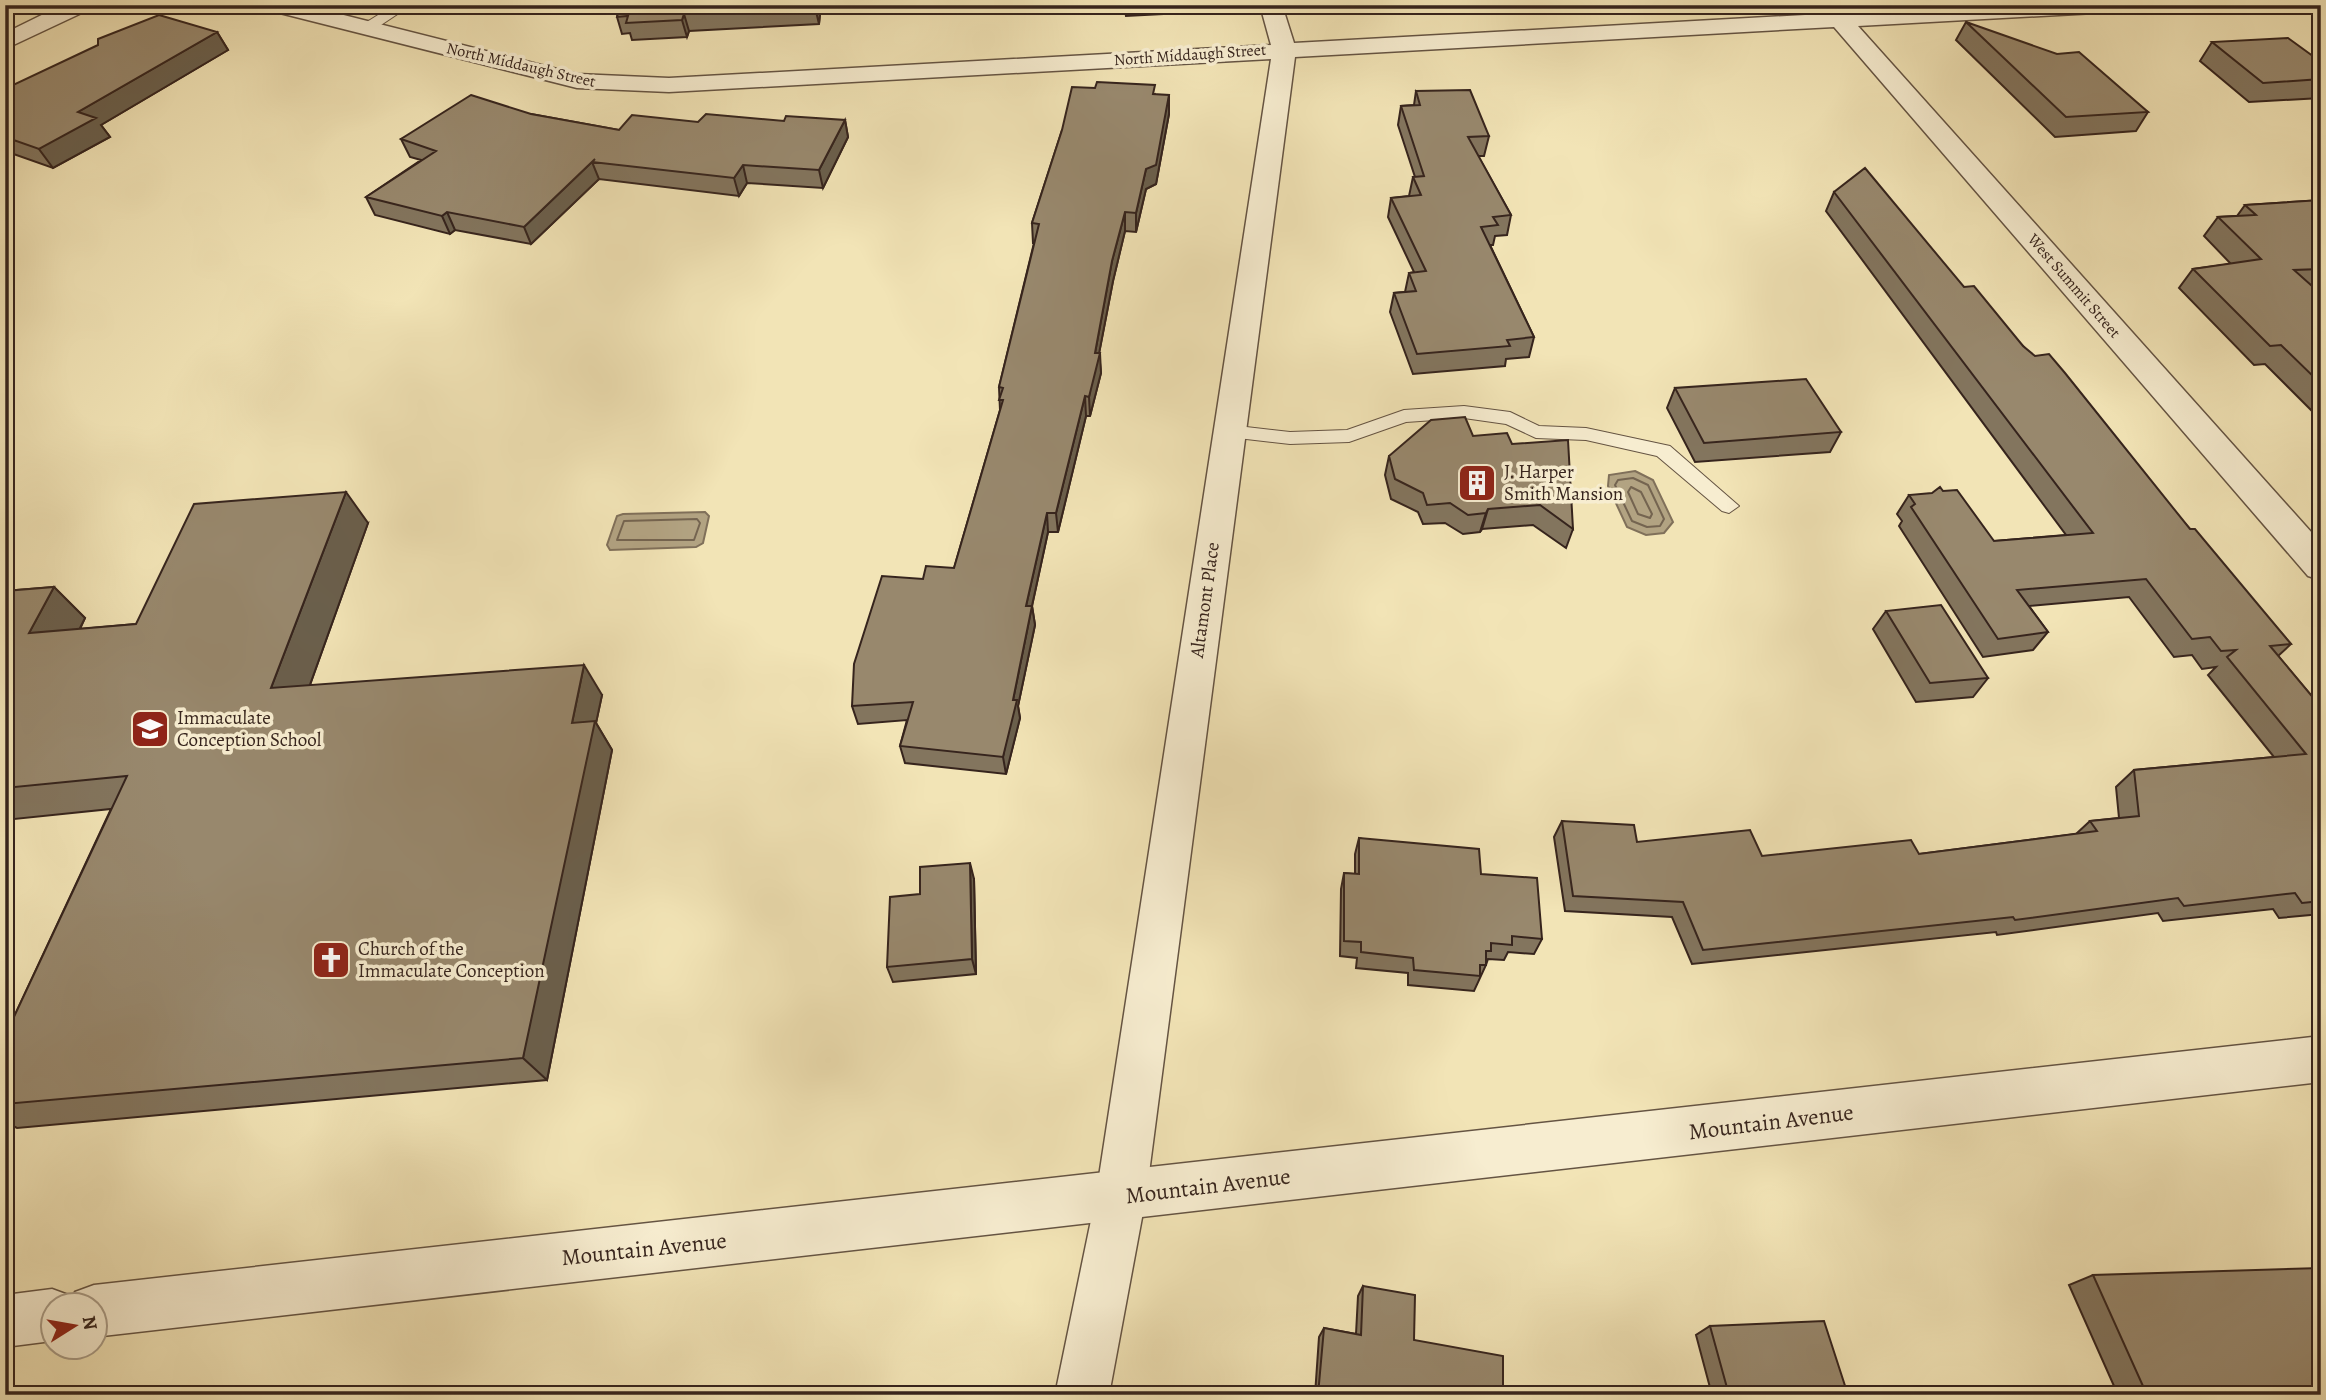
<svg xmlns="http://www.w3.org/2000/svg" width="2326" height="1400" font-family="Alegreya,serif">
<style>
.water{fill:#b2a382;stroke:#80705a;stroke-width:2}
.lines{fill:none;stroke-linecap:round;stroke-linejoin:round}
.shore{stroke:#746450;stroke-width:2}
.service-casing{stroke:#655443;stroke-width:2}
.minor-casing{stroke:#655443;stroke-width:3}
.tertiary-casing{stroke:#655443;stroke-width:3}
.service{fill:#f7edd0;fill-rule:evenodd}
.minor{fill:#f7edd0;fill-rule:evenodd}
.tertiary{fill:#f7edd0;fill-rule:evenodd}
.wall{fill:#83755e;stroke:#36241d;stroke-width:2}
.shaded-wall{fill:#6a5f4c;stroke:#36241d;stroke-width:2}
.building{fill:#98886d;stroke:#36241d;stroke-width:2}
.labels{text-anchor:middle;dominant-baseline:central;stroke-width:7;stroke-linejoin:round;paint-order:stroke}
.far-street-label{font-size:16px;fill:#36241d;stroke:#f7edd0}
.poi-label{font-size:19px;fill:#36241d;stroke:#f7edd0;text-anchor:start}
.street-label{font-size:19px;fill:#36241d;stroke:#f7edd0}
.near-street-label{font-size:23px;fill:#36241d;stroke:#f7edd0}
</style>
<rect width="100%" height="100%" fill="#f2e4b6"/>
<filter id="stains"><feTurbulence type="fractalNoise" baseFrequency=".00286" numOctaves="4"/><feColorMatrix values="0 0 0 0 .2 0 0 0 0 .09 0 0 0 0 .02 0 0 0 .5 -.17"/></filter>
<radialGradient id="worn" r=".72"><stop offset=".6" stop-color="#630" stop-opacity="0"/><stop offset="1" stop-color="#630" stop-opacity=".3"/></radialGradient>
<path class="water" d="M 1635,471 L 1653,480 L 1673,522 L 1664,533 L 1646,535 L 1627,527 L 1608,486 L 1609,475 Z
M 705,512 L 709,516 L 703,543 L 696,547 L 610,550 L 607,545 L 617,516 L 623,514 Z"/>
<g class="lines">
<path class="shore" d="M 1633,478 L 1648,485 L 1664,519 L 1660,526 L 1647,527 L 1632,521 L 1615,485 L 1618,480 Z
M 1631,487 L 1641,492 L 1652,514 L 1650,518 L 1638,514 L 1628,492 Z
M 697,519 L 700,523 L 694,540 L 617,540 L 624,521 Z"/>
<defs>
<path id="service" d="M 394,5 L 411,5 L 372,31 L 362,31 L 362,25 Z
M 1464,406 L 1510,412 L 1539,426 L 1586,428 L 1670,446 L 1739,506 L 1729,513 L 1722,511 L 1657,456 L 1586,440 L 1536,438 L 1506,424 L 1464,418 L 1406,422 L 1349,442 L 1290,444 L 1229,437 L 1219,431 L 1229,425 L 1290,432 L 1347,430 L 1404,410 Z"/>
<path id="minor" d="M 265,5 L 304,5 L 577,74 L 669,78 L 1271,45 L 1260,5 L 1282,5 L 1294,43 L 1823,14 L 1817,5 L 1840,5 L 1846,13 L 1984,5 L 2124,5 L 2113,12 L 1858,26 L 2321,543 L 2321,580 L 2308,576 L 1834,27 L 1295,57 L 1146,1196 L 1109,1395 L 1055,1395 L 1096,1196 L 1271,59 L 669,92 L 577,88 L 268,10 Z"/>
<path id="tertiary" d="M 62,5 L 91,5 L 88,10 L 5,49 L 5,33 Z
M 2321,1036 L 2321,1082 L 94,1337 L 94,1306 L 52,1306 L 52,1341 L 5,1347 L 5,1295 L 52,1289 L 71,1296 L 72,1300 L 75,1292 L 94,1285 Z"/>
</defs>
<use href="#service" class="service-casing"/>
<use href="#minor" class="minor-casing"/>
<use href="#tertiary" class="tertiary-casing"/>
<use href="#service" class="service"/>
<use href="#minor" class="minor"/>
<use href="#tertiary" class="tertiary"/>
</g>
<path class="wall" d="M 620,5 L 821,5 L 819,24 L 689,31 L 687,37 L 632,40 L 630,33 L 622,34 L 617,17 Z
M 1100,5 L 1182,5 L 1182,13 L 1126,16 L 1125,11 L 1102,13 Z
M 1966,22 L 2148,112 L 2136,131 L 2055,137 L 1956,40 Z
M 217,32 L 228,50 L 101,125 L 110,137 L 53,168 L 5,151 L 5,87 L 7,88 Z
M 2212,42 L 2321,62 L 2321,98 L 2249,102 L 2200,61 Z
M 1416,91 L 1489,136 L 1484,156 L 1478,156 L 1511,215 L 1507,235 L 1495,236 L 1493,245 L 1490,245 L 1534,337 L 1529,357 L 1506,359 L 1505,366 L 1413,374 L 1390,312 L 1394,293 L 1405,292 L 1409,273 L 1414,272 L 1388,217 L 1391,198 L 1409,196 L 1413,177 L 1415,177 L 1398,125 L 1401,106 L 1414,105 Z
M 1155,94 L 1169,114 L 1156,184 L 1146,189 L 1136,232 L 1125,231 L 1113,281 L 1099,353 L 1101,373 L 1090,416 L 1086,416 L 1058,532 L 1048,532 L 1032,606 L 1035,625 L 1018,706 L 1020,718 L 1006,774 L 905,763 L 900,746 L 907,720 L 858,724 L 852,706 L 923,579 L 954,568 L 1000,410 L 999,387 L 1034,243 L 1033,243 L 1032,223 L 1062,130 Z
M 531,114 L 619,130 L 698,122 L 845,120 L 848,137 L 823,188 L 747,183 L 739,196 L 599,179 L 531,244 L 455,230 L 450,234 L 375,215 L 366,197 L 421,160 L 410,157 L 401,139 Z
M 1834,192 L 1964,287 L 2023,346 L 2190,529 L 2291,644 L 2278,656 L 2321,707 L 2321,914 L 2279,918 L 2273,909 L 2163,921 L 2158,913 L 1997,935 L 1996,932 L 1692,964 L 1672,917 L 1565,911 L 1554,837 L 1562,821 L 1637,842 L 1762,856 L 1919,854 L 2076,834 L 2090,821 L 2119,818 L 2116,787 L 2134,770 L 2274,757 L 2208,675 L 2216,667 L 2202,669 L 2192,655 L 2174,657 L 2129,597 L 2029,606 L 2048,632 L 2033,650 L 1983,657 L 1899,526 L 1902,521 L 1897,514 L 1909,495 L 1994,541 L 2066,535 L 1826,211 Z
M 2321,200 L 2321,288 L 2314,288 L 2321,294 L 2321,420 L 2265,364 L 2254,365 L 2179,288 L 2193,269 L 2231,264 L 2204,236 L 2218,217 L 2237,216 L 2245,205 Z
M 1675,388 L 1841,432 L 1830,452 L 1695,462 L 1667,408 Z
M 1473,436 L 1512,444 L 1573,529 L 1566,548 L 1533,525 L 1482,529 L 1480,532 L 1463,534 L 1445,523 L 1423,524 L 1418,512 L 1391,499 L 1385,475 L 1389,456 Z
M 368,523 L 310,685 L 602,695 L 596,723 L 612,750 L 547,1080 L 17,1128 L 5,1122 L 5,1036 L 111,809 L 5,820 L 5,591 L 54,587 L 85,618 L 80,629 L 136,624 Z
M 1886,611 L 1988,678 L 1973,697 L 1916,702 L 1873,629 Z
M 1359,838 L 1481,874 L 1542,939 L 1534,954 L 1508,952 L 1504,960 L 1488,959 L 1486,965 L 1474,991 L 1408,985 L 1408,973 L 1356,968 L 1357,958 L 1340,956 L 1341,889 L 1344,873 L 1355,874 L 1355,854 Z
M 974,879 L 976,974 L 893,982 L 887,967 L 920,894 Z
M 2093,1275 L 2321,1395 L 2118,1395 L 2069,1285 Z
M 1363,1286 L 1414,1340 L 1503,1395 L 1315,1395 L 1319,1337 L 1324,1328 L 1356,1334 L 1358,1296 Z
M 1710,1326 L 1848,1395 L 1712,1395 L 1696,1335 Z"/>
<path class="shaded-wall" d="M 816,5 L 821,5 L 819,24 L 815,7 Z
M 684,14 L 689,31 L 687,37 L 682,20 Z
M 217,32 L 228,50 L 101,125 L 110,137 L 53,168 L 39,149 L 78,112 Z
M 1169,95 L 1169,114 L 1156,184 L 1146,189 L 1136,232 L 1136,213 L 1146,169 Z
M 845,120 L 848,137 L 823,188 L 819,170 Z
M 595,159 L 592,162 L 599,179 L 531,244 L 524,227 Z
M 743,165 L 747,183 L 739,196 L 734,178 Z
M 447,212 L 455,230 L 450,234 L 442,216 Z
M 1125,212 L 1125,231 L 1113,281 L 1098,359 L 1100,353 L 1101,373 L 1090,416 L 1089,397 L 1095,353 L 1112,261 Z
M 1085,396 L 1086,416 L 1058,532 L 1056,513 Z
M 346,492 L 368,523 L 298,718 L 271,688 Z
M 1488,509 L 1482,529 L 1480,532 L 1486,513 Z
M 1047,513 L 1048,532 L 1028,624 L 1026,606 Z
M 54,587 L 85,618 L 62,664 L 29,633 Z
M 1032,606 L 1035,625 L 1018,706 L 1020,718 L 1006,774 L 1003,757 L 1013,700 Z
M 584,665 L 602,695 L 596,723 L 612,750 L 547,1080 L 523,1058 L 572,723 Z
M 970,863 L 974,879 L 976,974 L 972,959 Z"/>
<path class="building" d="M 620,5 L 816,5 L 815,7 L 684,14 L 682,20 L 626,23 L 628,16 L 617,17 Z
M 159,15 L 217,32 L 78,112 L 96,118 L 39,149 L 5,137 L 5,87 L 7,88 L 98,45 L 98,39 Z
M 1966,22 L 2057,54 L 2079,52 L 2148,112 L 2066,117 Z
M 2288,38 L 2321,62 L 2321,79 L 2263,83 L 2212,42 Z
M 1097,82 L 1155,85 L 1153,94 L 1169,95 L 1156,165 L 1146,169 L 1136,213 L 1125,212 L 1112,261 L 1095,353 L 1100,353 L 1089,397 L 1085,396 L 1056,513 L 1047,513 L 1026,606 L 1032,606 L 1013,700 L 1017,700 L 1003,757 L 900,746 L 913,702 L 852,706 L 854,664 L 882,576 L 923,579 L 926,566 L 954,568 L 1003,400 L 999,400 L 1003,388 L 999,387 L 1039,224 L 1032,223 L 1062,130 L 1072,87 L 1095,88 Z
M 1470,90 L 1489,136 L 1468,137 L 1511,215 L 1493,217 L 1498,225 L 1481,227 L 1534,337 L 1507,340 L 1510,346 L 1417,354 L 1394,293 L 1416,291 L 1409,273 L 1426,271 L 1391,198 L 1421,195 L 1413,177 L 1424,176 L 1401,106 L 1420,105 L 1416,91 Z
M 471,95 L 531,114 L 619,130 L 632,115 L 698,122 L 706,114 L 784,121 L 786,116 L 845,120 L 819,170 L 743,165 L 734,178 L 592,162 L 595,159 L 524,227 L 447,212 L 442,216 L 366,197 L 436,151 L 401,139 Z
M 1865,168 L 1964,287 L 1974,286 L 2023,346 L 2035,356 L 2049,354 L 2065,373 L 2190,529 L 2195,529 L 2291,644 L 2270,646 L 2321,707 L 2321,901 L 2302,903 L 2295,893 L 2184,906 L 2178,898 L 2015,920 L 2013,917 L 1703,950 L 1683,902 L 1573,896 L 1562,821 L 1634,825 L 1637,842 L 1750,830 L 1762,856 L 1911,840 L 1919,854 L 2097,831 L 2090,821 L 2139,816 L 2134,770 L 2306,754 L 2227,657 L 2236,650 L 2221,651 L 2210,637 L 2192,639 L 2146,579 L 2017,590 L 2048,632 L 1998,639 L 1911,507 L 1915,504 L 1909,495 L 1932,493 L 1940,487 L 1943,491 L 1957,490 L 1994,541 L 2093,533 L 1834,192 Z
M 2321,200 L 2321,269 L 2294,270 L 2321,294 L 2321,384 L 2281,345 L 2270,346 L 2193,269 L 2261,259 L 2218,217 L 2256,215 L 2245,205 Z
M 1806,379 L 1841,432 L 1704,443 L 1675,388 Z
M 1465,417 L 1473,436 L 1507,433 L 1512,444 L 1568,440 L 1573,529 L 1540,505 L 1488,509 L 1486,513 L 1468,515 L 1450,503 L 1427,505 L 1423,493 L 1395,479 L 1389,456 L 1431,420 Z
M 346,492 L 271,688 L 584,665 L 572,723 L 595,721 L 523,1058 L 5,1104 L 5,1036 L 127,776 L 5,788 L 5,591 L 54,587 L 29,633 L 136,624 L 194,504 Z
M 1941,605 L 1988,678 L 1930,683 L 1886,611 Z
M 1359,838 L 1479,849 L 1481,874 L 1537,878 L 1542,939 L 1512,936 L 1512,945 L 1491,943 L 1491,951 L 1486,951 L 1486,965 L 1480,965 L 1480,976 L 1414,970 L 1413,958 L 1361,952 L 1361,942 L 1344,941 L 1344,873 L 1359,874 Z
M 970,863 L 972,959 L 887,967 L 890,897 L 920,894 L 920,867 Z
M 2321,1268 L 2321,1395 L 2147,1395 L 2093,1275 Z
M 1363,1286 L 1415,1295 L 1414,1340 L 1503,1356 L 1503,1395 L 1318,1395 L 1324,1328 L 1361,1335 Z
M 1824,1321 L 1848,1395 L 1729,1395 L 1710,1326 Z"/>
<defs>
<symbol id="building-square" viewBox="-11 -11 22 22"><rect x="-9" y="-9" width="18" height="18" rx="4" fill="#8f2418" stroke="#f7edd0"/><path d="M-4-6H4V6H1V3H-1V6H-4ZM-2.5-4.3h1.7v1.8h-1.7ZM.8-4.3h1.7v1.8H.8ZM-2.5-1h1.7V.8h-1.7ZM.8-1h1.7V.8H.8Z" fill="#fff"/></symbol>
<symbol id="school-square" viewBox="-11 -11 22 22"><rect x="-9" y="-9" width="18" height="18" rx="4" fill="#8f2418" stroke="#f7edd0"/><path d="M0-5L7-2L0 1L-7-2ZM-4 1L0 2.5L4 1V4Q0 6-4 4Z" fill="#fff"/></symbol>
<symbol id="church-square" viewBox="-11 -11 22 22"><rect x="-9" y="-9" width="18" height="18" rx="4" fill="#8f2418" stroke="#f7edd0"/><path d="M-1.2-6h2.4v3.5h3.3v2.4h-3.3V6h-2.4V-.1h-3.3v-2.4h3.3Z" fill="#fff"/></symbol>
</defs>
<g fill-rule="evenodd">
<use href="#building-square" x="1455" y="461" width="44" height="44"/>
<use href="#school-square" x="128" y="707" width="44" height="44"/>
<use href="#church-square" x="309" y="938" width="44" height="44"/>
</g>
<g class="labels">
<g class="far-street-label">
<text transform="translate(1190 55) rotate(-4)">North Middaugh Street</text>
<text transform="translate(521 65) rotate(13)">North Middaugh Street</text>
<text transform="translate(2074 286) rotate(49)">West Summit Street</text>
</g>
<g class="poi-label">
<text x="1504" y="472">J. Harper<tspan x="1504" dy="22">Smith Mansion</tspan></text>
<text x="177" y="718">Immaculate<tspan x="177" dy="22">Conception School</tspan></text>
<text x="358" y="949">Church of the<tspan x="358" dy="22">Immaculate Conception</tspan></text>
</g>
<g class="street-label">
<text transform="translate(1205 600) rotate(-82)">Altamont Place</text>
</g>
<g class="near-street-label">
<text transform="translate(1771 1122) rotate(-7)">Mountain Avenue</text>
<text transform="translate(1208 1186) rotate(-7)">Mountain Avenue</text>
<text transform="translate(644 1249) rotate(-6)">Mountain Avenue</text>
</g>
</g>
<rect width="2326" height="1400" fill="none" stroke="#f2e4b6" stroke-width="28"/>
<rect x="7" y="7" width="2312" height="1386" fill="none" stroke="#36241d" stroke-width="3.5"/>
<rect x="14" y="14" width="2298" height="1372" fill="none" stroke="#36241d" stroke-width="2"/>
<g transform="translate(74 1326) rotate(79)"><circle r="33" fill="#f7edd0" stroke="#aa9d88" stroke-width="2"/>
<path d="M0-5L12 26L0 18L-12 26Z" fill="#8f2418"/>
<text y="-10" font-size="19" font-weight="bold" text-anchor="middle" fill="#36241d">N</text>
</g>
<rect width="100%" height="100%" filter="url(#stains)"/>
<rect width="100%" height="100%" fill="url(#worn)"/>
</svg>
